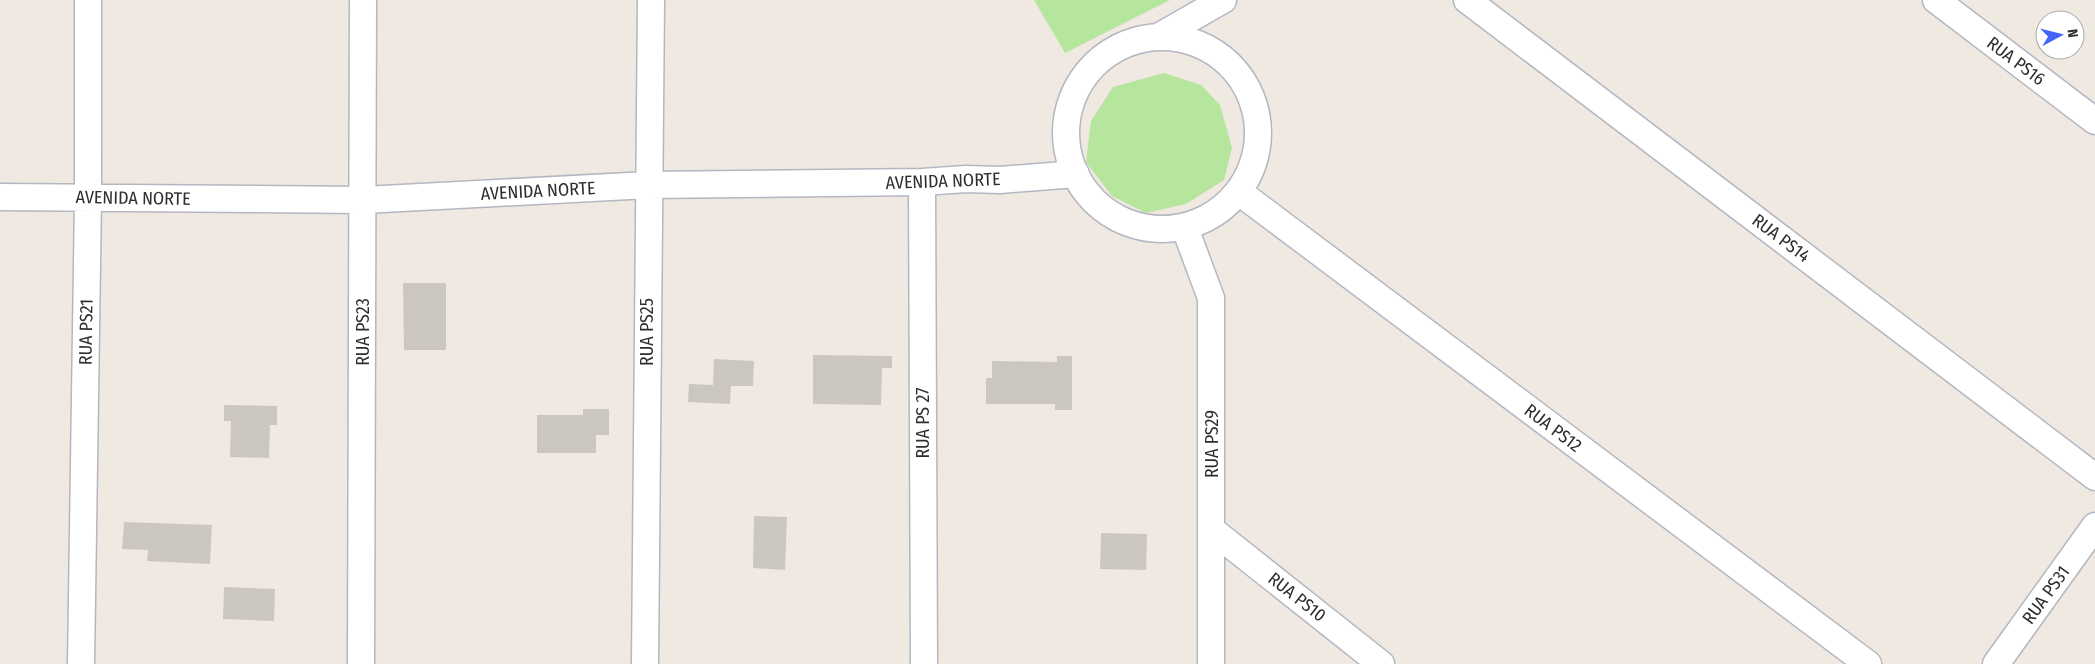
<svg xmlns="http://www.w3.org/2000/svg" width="2095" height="664" font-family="'Fira Sans Condensed',sans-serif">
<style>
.green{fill:#b6e59e}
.building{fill:#cbc7bf}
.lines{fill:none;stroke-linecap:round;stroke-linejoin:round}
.minor-casing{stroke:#b4b7c1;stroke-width:29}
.minor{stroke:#fff;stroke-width:26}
.labels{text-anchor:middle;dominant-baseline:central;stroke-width:4;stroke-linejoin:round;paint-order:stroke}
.street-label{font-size:18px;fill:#2e2e2e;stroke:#fff}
</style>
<rect width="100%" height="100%" fill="#efe9e1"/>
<path class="green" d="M 1034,0 L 1170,0 L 1065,53 Z
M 1164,73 L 1201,85 L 1220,105 L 1232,148 L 1224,180 L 1186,204 L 1146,213 L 1112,196 L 1086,162 L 1091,121 L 1113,87 Z"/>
<path class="building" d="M 403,283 L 446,283 L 446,350 L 404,350 Z
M 813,355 L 892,356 L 892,368 L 882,368 L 881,405 L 813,404 Z
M 1057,356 L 1072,356 L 1072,410 L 1055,410 L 1055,404 L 986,404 L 986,378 L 992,378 L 992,361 L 1057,362 Z
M 714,359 L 754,361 L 753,386 L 731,386 L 730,404 L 688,402 L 689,384 L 713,385 Z
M 224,405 L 277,406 L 277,425 L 270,425 L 269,458 L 230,457 L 231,421 L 224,421 Z
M 583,409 L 609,409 L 609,435 L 596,435 L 596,453 L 537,453 L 537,415 L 583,415 Z
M 754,516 L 787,517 L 785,570 L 753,568 Z
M 124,522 L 212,525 L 210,564 L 147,561 L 148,550 L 122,549 Z
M 1101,533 L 1147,534 L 1146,570 L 1100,569 Z
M 224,587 L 275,589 L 274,621 L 223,619 Z"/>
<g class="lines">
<defs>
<path id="minor" d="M 1467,0 L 2095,477
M 1936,0 L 2095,121
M1066 133a96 96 0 1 1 192 0a96 96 0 1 1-192 0Z
M 1158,37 L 1223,0
M 922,182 L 924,664
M 1239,192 L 1868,664
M 0,197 L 364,200 L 648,185 L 922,182 L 966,179 L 1000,180 L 1076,174
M 1185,228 L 1211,298 L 1211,664
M 1212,530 L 1381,664
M 81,664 L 88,198 L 88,0
M 361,664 L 363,0
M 645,664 L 651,0
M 1996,664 L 2095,526"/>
</defs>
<use href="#minor" class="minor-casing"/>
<use href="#minor" class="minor"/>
</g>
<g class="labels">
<g class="street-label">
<text transform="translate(2016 61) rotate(37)">RUA PS16</text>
<text transform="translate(943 181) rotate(-2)">AVENIDA NORTE</text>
<text transform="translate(538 191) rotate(-3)">AVENIDA NORTE</text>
<text transform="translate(133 198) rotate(1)">AVENIDA NORTE</text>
<text transform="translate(1781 238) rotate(37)">RUA PS14</text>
<text transform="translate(86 332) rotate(-89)">RUA PS21</text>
<text transform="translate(363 332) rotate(-90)">RUA PS23</text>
<text transform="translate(647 332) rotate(-90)">RUA PS25</text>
<text transform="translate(923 423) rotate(-90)">RUA PS 27</text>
<text transform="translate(1553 428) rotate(37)">RUA PS12</text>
<text transform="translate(1212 444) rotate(-90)">RUA PS29</text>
<text transform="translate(2046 595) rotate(-54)">RUA PS31</text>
<text transform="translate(1297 597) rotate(38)">RUA PS10</text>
</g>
</g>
<g transform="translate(2060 35) rotate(83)"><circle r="24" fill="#ffffff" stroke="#ababab"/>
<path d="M0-4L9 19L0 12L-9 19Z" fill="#4264fb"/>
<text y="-8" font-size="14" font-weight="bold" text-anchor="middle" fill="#2e2e2e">N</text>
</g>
</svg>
